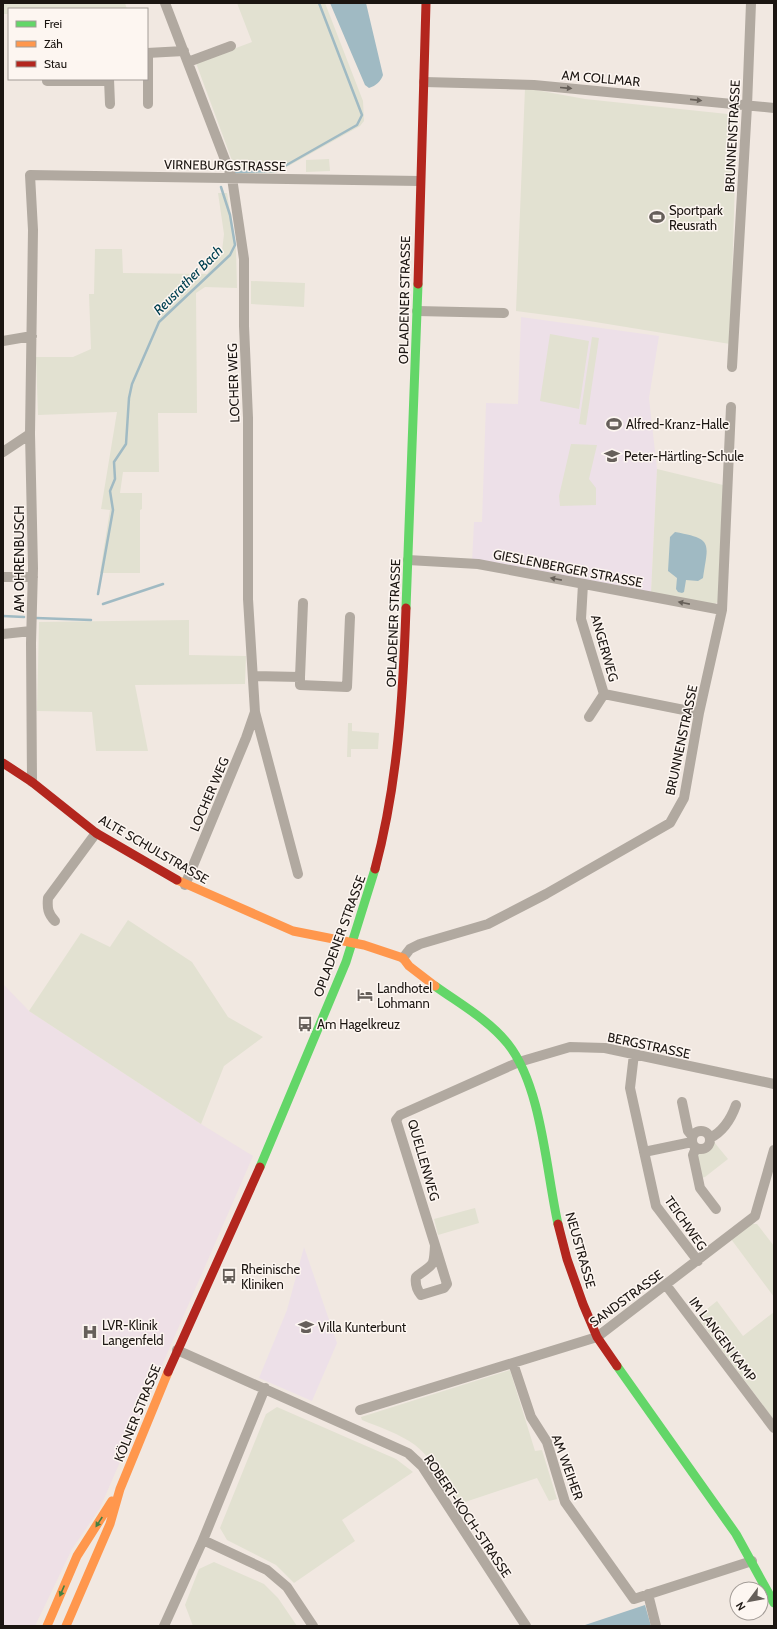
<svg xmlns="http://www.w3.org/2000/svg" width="777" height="1629" font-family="Cabin,sans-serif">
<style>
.education{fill:#ede0e8}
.medical{fill:#eee0e6}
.green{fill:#e2e1d1}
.water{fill:#a0bac3}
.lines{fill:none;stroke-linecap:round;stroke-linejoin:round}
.stream{stroke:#a0bac3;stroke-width:2.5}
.street{stroke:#b1a9a0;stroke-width:10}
.fast{stroke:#63d668;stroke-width:9}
.slow{stroke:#ff974d;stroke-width:9}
.jam{stroke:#b3261e;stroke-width:9}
.oneway{fill:#665f58}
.oneway2{fill:#437f41}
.labels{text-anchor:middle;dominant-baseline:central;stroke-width:3;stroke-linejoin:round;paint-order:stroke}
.street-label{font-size:13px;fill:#1b1511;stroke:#fdf6f1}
.poi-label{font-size:13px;fill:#1b1511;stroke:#fdf6f1;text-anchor:start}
.water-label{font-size:14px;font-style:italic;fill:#004051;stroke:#fdf6f1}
</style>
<rect width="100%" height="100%" fill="#f1e8e1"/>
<path class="education" d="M 521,317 L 659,336 L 649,398 L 657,469 L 651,593 L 472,562 L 474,522 L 482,522 L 486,403 L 518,404 Z
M 304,1247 L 337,1343 L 312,1401 L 259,1378 L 287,1310 Z"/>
<path class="medical" d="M 3,984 L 29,1011 L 201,1124 L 253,1156 L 100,1508 L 72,1549 L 35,1626 L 3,1626 Z"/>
<path class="green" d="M 3,3 L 125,3 L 127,9 L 9,9 L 9,14 L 3,14 Z
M 237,3 L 325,3 L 363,101 L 364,121 L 360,126 L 276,173 L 237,174 L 196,63 L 252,42 Z
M 525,88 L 585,99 L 737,115 L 730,344 L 577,319 L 516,311 Z
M 329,159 L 330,171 L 306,172 L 306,160 Z
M 218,193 L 227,193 L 236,249 L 237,288 L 205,287 L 196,293 L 197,413 L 158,413 L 159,472 L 123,472 L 120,493 L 142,493 L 142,509 L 140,510 L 140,573 L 100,573 L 110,510 L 101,509 L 117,412 L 38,415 L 36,357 L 73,357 L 91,349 L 89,294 L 94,294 L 95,249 L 122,249 L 123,273 L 207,274 L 222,251 L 224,234 Z
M 251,281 L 305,283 L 304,307 L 251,304 Z
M 550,334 L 589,341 L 579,409 L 540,401 Z
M 592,337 L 599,338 L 586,425 L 579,424 Z
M 571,444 L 597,445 L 589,479 L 596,488 L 596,505 L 560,506 L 559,496 Z
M 657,469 L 723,485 L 718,602 L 713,605 L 651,593 Z
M 189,620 L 189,655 L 246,656 L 245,684 L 135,685 L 148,751 L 96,751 L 92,712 L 37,711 L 39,622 Z
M 348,723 L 352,723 L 352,731 L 379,733 L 378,749 L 351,749 L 351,757 L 347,757 Z
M 128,920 L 192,962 L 228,1017 L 263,1037 L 224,1066 L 201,1124 L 29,1011 L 81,933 L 110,947 Z
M 714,1142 L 728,1159 L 705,1177 L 701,1178 L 697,1157 L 699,1154 L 709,1151 Z
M 475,1208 L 479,1223 L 438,1235 L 434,1219 Z
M 750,1224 L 757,1224 L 774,1246 L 774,1297 L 731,1239 Z
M 717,1301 L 743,1336 L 774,1312 L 774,1420 L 697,1317 Z
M 510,1370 L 535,1451 L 542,1450 L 557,1499 L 549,1501 L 537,1478 L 459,1504 C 446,1484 434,1460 415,1445 C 400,1434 379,1427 362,1420 L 361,1417 Z
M 277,1407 L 396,1459 L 413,1472 L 342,1520 L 355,1541 L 294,1583 L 276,1565 L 227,1540 L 220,1528 L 266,1414 Z
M 214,1562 L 264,1584 L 278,1598 L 297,1626 L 193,1626 L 185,1605 L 199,1569 Z"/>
<path class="water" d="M 330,3 L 366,3 L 383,75 C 381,81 376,86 369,88 L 365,85 Z
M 675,532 C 714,539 708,543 703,578 L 698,581 L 686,580 L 684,592 L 682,593 L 678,592 L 676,589 L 677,578 L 668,571 L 670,537 Z
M 645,1605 L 651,1626 L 582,1626 Z"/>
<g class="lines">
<path class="stream" d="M 234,172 L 276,171 L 357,125 L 362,115 L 319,3
M 98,594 L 113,510 L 110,491 L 115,479 L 114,462 L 126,444 L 129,398 L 132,384 L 159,322 L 230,255 L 235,245 L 230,215 L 221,187
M 103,604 L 163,584
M 3,616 L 24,617
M 36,618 L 91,620"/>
<path class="street" d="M 165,3 L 232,178 L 244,259 L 244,326 L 248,418 L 248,599 L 255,712 L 246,738 L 185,885
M 147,53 L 184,51
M 148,53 L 148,104
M 188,62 L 231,46
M 47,79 L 47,81 L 65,81
M 65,79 L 65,81 L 109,81
M 109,79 L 110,104
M 424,82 L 534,85 L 774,108
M 417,311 L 504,313
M 3,341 L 32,336
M 732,367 L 747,106 L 751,3
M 3,452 L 30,434
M 408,560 L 478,564 L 722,610
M 3,577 L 33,577
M 583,584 L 581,619 L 604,694 L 589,717
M 3,634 L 31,631
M 253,676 L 300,677 L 303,603
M 300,677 L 300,685 L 347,687 L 350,617
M 604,694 L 699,713
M 255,712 L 298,874
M 32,782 L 31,643 L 33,568 L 30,434 L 33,230 L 30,175 L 420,181
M 55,921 C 48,914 47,908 48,898 L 96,833
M 403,958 L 410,949 L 420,944 L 488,924 L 546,894 L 670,823 L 684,798 L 699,713 L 722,610 L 731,407
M 634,1054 L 630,1088 L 656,1206 L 698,1261
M 682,1102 L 688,1131 L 692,1136
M692 1140a9 9 0 1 1 18 0a9 9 0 1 1-18 0Z
M 710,1138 C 724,1131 731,1119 736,1105
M 696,1148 L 693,1155 L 700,1188 L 716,1209
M 644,1152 L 692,1142
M 435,1245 L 447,1284 L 444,1288 L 421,1295 C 416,1289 415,1284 416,1277 C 433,1263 434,1269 435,1245 L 396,1120 L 400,1115 L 519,1062 L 570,1047 L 605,1048 L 774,1084
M 666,1285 L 774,1428
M 177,1350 L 408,1453 L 422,1466 L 526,1626
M 513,1363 L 531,1417 L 547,1442 L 565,1502 L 634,1599 L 752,1561
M 265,1388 L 203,1540 L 267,1570 L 287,1587 L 313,1626
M 360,1410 L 597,1337 L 755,1216 L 774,1150
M 648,1594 L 656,1626
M 164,1626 L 203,1540"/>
<path class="fast" d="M 406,608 L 418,284
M 435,986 C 460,1004 489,1020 508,1044 C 542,1087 546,1171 558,1224
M 260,1167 L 346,962 L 375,869
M 617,1366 L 736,1534 L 774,1603"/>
<path class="slow" d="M 177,880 L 293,931 L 364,945 L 403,958 L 409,966 L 435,986
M 47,1626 L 77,1556 L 112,1501
M 66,1626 L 110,1524 L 120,1489 L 168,1372"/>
<path class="jam" d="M 418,284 L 426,3
M 3,763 L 32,782 L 96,833 L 177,880
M 375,869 C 398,783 403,696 406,608
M 558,1224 L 567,1259 L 583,1304 L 597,1337 L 617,1366
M 168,1372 L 260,1167"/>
</g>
<defs><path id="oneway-solid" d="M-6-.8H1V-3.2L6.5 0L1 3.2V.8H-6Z"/></defs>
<g class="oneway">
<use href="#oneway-solid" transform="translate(566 88) rotate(5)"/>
<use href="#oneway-solid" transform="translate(696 100) rotate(6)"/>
<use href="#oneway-solid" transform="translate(556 579) rotate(-169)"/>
<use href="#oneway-solid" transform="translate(684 603) rotate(-169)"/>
</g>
<g class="oneway2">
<use href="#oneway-solid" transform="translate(99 1522) rotate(123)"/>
<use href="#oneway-solid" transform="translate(62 1591) rotate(113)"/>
</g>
<defs>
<symbol id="stadium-bare" viewBox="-9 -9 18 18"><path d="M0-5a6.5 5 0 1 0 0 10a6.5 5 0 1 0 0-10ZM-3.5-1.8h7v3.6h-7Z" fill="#665f5a" stroke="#fdf6f1" stroke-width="2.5" paint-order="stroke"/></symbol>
<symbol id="school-bare" viewBox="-9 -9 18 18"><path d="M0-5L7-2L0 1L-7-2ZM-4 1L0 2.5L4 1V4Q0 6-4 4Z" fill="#665f5a" stroke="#fdf6f1" stroke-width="2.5" paint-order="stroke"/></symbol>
<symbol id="hotel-bare" viewBox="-9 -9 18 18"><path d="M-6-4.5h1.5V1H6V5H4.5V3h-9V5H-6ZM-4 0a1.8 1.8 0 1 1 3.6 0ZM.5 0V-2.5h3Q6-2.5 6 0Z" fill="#665f5a" stroke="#fdf6f1" stroke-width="2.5" paint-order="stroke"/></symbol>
<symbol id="bus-bare" viewBox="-9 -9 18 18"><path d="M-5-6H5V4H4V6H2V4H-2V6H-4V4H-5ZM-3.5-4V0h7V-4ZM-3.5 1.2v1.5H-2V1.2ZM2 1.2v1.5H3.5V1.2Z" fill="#665f5a" stroke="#fdf6f1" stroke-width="2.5" paint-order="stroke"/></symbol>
<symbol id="hospital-bare" viewBox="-9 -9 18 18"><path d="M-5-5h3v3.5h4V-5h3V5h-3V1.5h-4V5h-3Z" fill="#665f5a" stroke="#fdf6f1" stroke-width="2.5" paint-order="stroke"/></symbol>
</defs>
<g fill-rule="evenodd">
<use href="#stadium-bare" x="646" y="206" width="22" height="22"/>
<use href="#stadium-bare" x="603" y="413" width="22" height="22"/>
<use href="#school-bare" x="601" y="445" width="22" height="22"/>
<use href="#hotel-bare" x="354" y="984" width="22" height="22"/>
<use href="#bus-bare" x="294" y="1013" width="22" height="22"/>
<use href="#bus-bare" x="218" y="1265" width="22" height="22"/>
<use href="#school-bare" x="295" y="1316" width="22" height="22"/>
<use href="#hospital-bare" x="79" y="1321" width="22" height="22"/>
</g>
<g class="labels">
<g class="street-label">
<text transform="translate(601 78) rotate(5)">AM COLLMAR</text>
<text transform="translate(732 136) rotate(-87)">BRUNNENSTRASSE</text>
<text transform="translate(225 165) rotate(1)">VIRNEBURGSTRASSE</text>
<text transform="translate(404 300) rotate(-89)">OPLADENER STRASSE</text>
<text transform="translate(233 383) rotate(-92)">LOCHER WEG</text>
<text transform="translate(19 559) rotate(-90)">AM OHRENBUSCH</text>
<text transform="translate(568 568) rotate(11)">GIESLENBERGER STRASSE</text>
<text transform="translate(393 623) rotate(-88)">OPLADENER STRASSE</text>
<text transform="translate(605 648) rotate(74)">ANGERWEG</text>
<text transform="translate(681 740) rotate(-78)">BRUNNENSTRASSE</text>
<text transform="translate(209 794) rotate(-67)">LOCHER WEG</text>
<text transform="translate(154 849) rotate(30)">ALTE SCHULSTRASSE</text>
<text transform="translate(339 936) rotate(-70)">OPLADENER STRASSE</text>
<text transform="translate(649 1045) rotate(12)">BERGSTRASSE</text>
<text transform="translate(424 1160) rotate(74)">QUELLENWEG</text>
<text transform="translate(686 1223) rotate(55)">TEICHWEG</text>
<text transform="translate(581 1250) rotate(74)">NEUSTRASSE</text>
<text transform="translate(626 1298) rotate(-36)">SANDSTRASSE</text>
<text transform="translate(723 1339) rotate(53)">IM LANGEN KAMP</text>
<text transform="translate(137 1413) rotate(-68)">KÖLNER STRASSE</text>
<text transform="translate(568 1467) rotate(70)">AM WEIHER</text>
<text transform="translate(468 1516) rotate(56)">ROBERT-KOCH-STRASSE</text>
</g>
<g class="poi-label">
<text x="669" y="210">Sportpark<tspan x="669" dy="15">Reusrath</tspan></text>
<text x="626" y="424">Alfred-Kranz-Halle</text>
<text x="624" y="456">Peter-Härtling-Schule</text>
<text x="377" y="988">Landhotel<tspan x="377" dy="15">Lohmann</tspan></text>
<text x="317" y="1024">Am Hagelkreuz</text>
<text x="241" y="1269">Rheinische<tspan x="241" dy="15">Kliniken</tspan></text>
<text x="102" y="1325">LVR-Klinik<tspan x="102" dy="15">Langenfeld</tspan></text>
<text x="318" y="1327">Villa Kunterbunt</text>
</g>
<g class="water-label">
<text transform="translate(188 280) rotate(-45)">Reusrather Bach</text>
</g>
</g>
<rect width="777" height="1629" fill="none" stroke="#1b1511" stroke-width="8"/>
<rect x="8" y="8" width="140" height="72" fill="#fdf6f1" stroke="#a39c97"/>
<rect x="16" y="21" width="20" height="6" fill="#63d668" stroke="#a39c97"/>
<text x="44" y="28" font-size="12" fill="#1b1511">Frei</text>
<rect x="16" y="41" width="20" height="6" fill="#ff974d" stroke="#a39c97"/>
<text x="44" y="48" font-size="12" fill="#1b1511">Zäh</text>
<rect x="16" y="61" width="20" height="6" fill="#b3261e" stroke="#a39c97"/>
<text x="44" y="68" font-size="12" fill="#1b1511">Stau</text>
<g transform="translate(749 1601) rotate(238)"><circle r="19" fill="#fdf6f1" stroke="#a39c97"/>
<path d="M0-3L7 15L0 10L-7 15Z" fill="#665f5a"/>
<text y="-6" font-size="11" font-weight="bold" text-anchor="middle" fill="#1b1511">N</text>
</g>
</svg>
